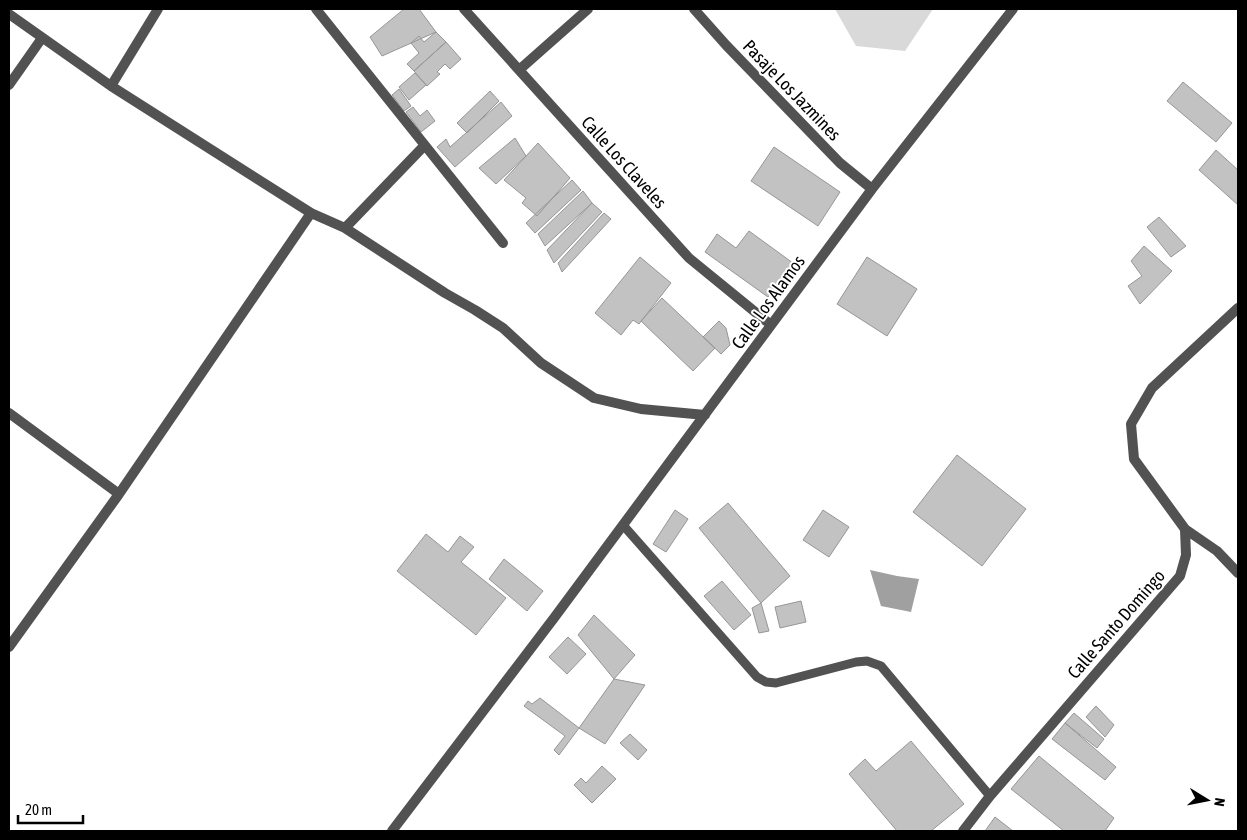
<svg xmlns="http://www.w3.org/2000/svg" width="1247" height="840" font-family="'Asap Condensed',sans-serif">
<style>
.green{fill:#d9d9d9}
.water{fill:#a0a0a0}
.building{fill:#c2c2c2;stroke:#969696}
.lines{fill:none;stroke-linecap:round;stroke-linejoin:round}
.service{stroke:#525252;stroke-width:9}
.minor{stroke:#525252;stroke-width:10}
.labels{text-anchor:middle;dominant-baseline:central;stroke-width:4;stroke-linejoin:round;paint-order:stroke}
.street-label{font-size:18px;fill:#000;stroke:#fff}
</style>
<rect width="100%" height="100%" fill="#fff"/>
<path class="green" d="M 835,9 L 933,9 L 905,51 L 856,46 Z"/>
<path class="water" d="M 870,570 L 897,576 L 919,579 L 911,612 L 881,606 Z"/>
<path class="building" d="M 404,9 L 419,9 L 436,32 L 382,56 L 370,37 Z
M 436,32 L 446,42 L 414,71 L 407,64 L 419,53 L 411,43 L 419,36 L 424,42 Z
M 446,42 L 461,59 L 450,69 L 445,64 L 437,72 L 440,74 L 427,86 L 414,71 Z
M 415,73 L 426,85 L 409,100 L 399,87 Z
M 1183,82 L 1232,123 L 1216,142 L 1167,101 Z
M 399,89 L 411,106 L 404,111 L 392,95 Z
M 490,91 L 499,101 L 467,133 L 457,123 Z
M 501,102 L 512,116 L 455,167 L 437,147 L 446,139 L 450,147 Z
M 413,107 L 420,116 L 427,110 L 435,121 L 421,132 L 406,112 Z
M 515,138 L 526,156 L 496,184 L 479,168 Z
M 538,143 L 570,178 L 537,216 L 522,203 L 526,198 L 504,180 Z
M 774,147 L 840,192 L 818,226 L 751,181 Z
M 1216,150 L 1238,170 L 1238,205 L 1199,170 Z
M 572,180 L 581,190 L 535,233 L 526,223 Z
M 583,191 L 592,203 L 545,246 L 538,234 Z
M 592,203 L 602,212 L 554,263 L 547,250 Z
M 604,213 L 611,219 L 562,272 L 558,263 Z
M 1159,217 L 1186,246 L 1171,257 L 1147,227 Z
M 749,231 L 793,263 L 768,297 L 705,252 L 717,234 L 736,248 Z
M 1144,246 L 1172,271 L 1140,304 L 1128,286 L 1142,276 L 1131,261 Z
M 640,257 L 671,283 L 639,324 L 633,320 L 621,335 L 595,313 Z
M 867,257 L 917,289 L 887,336 L 837,304 Z
M 662,298 L 715,348 L 693,371 L 641,321 Z
M 719,321 L 726,328 L 730,345 L 721,354 L 703,337 Z
M 957,455 L 1026,509 L 982,566 L 913,512 Z
M 728,503 L 790,576 L 761,603 L 699,528 Z
M 675,510 L 688,519 L 666,552 L 653,544 Z
M 823,510 L 849,527 L 829,557 L 803,540 Z
M 426,534 L 448,552 L 460,536 L 474,547 L 461,562 L 506,598 L 476,635 L 397,571 Z
M 504,559 L 543,591 L 527,611 L 489,579 Z
M 722,581 L 751,615 L 734,630 L 704,596 Z
M 801,601 L 806,622 L 780,628 L 775,607 Z
M 761,603 L 769,631 L 759,633 L 752,608 Z
M 594,615 L 635,655 L 614,679 L 578,635 Z
M 568,637 L 586,654 L 567,674 L 549,657 Z
M 614,679 L 645,685 L 605,744 L 579,728 Z
M 540,698 L 579,728 L 559,755 L 554,750 L 565,736 L 524,706 L 528,701 L 532,704 Z
M 1096,706 L 1114,725 L 1105,737 L 1086,717 Z
M 1074,713 L 1104,739 L 1097,748 L 1065,723 Z
M 1065,723 L 1116,767 L 1105,780 L 1052,739 Z
M 630,734 L 647,750 L 638,760 L 620,743 Z
M 911,741 L 964,804 L 931,831 L 897,831 L 849,774 L 865,759 L 876,771 Z
M 1039,756 L 1114,818 L 1105,831 L 1064,831 L 1011,789 Z
M 602,766 L 616,779 L 592,803 L 574,785 L 581,778 L 586,783 Z
M 995,817 L 1013,831 L 985,831 Z"/>
<g class="lines">
<path class="service" d="M 623,525 L 757,677 L 766,682 L 776,683 L 856,662 L 867,661 L 881,666 L 990,796"/>
<path class="minor" d="M 316,9 L 503,243
M 464,9 L 689,258 L 771,325
M 694,9 L 726,45 L 840,163 L 872,189
M 9,14 L 111,86 L 311,213 L 345,228 L 445,293 L 475,310 L 503,328 L 541,363 L 594,398 L 641,409 L 705,415
M 519,70 L 588,9
M 9,85 L 42,38
M 111,86 L 158,9
M 345,228 L 424,146
M 9,413 L 119,494
M 1185,529 L 1217,551 L 1238,573
M 9,647 L 119,494 L 311,213
M 392,831 L 554,618 L 872,189 L 1013,9
M 963,831 L 990,796 L 1180,576 L 1186,555 L 1185,529 L 1134,459 L 1131,424 L 1152,388 L 1238,308"/>
</g>
<g class="labels">
<g class="street-label">
<text transform="translate(792 90) rotate(46)">Pasaje Los Jazmines</text>
<text transform="translate(624 162) rotate(48)">Calle Los Claveles</text>
<text transform="translate(768 302) rotate(-54)">Calle Los Alamos</text>
<text transform="translate(1116 624) rotate(-49)">Calle Santo Domingo</text>
</g>
</g>
<rect width="1247" height="840" fill="none" stroke="#000000" stroke-width="20"/>
<g transform="translate(1207 800) rotate(100)" stroke="#ffffff" stroke-width="4" paint-order="stroke">
<path d="M0-4L9 19L0 12L-9 19Z" fill="#000000"/>
<text y="-8" font-size="14" font-weight="bold" text-anchor="middle" fill="#000000">N</text>
</g>
<path d="M18 815v8h65v-8" fill="none" stroke="#000000" stroke-width="2.5"/>
<text x="25" y="815" font-size="15" fill="#000000" stroke="#ffffff" stroke-width="4" paint-order="stroke">20 m</text>
</svg>
